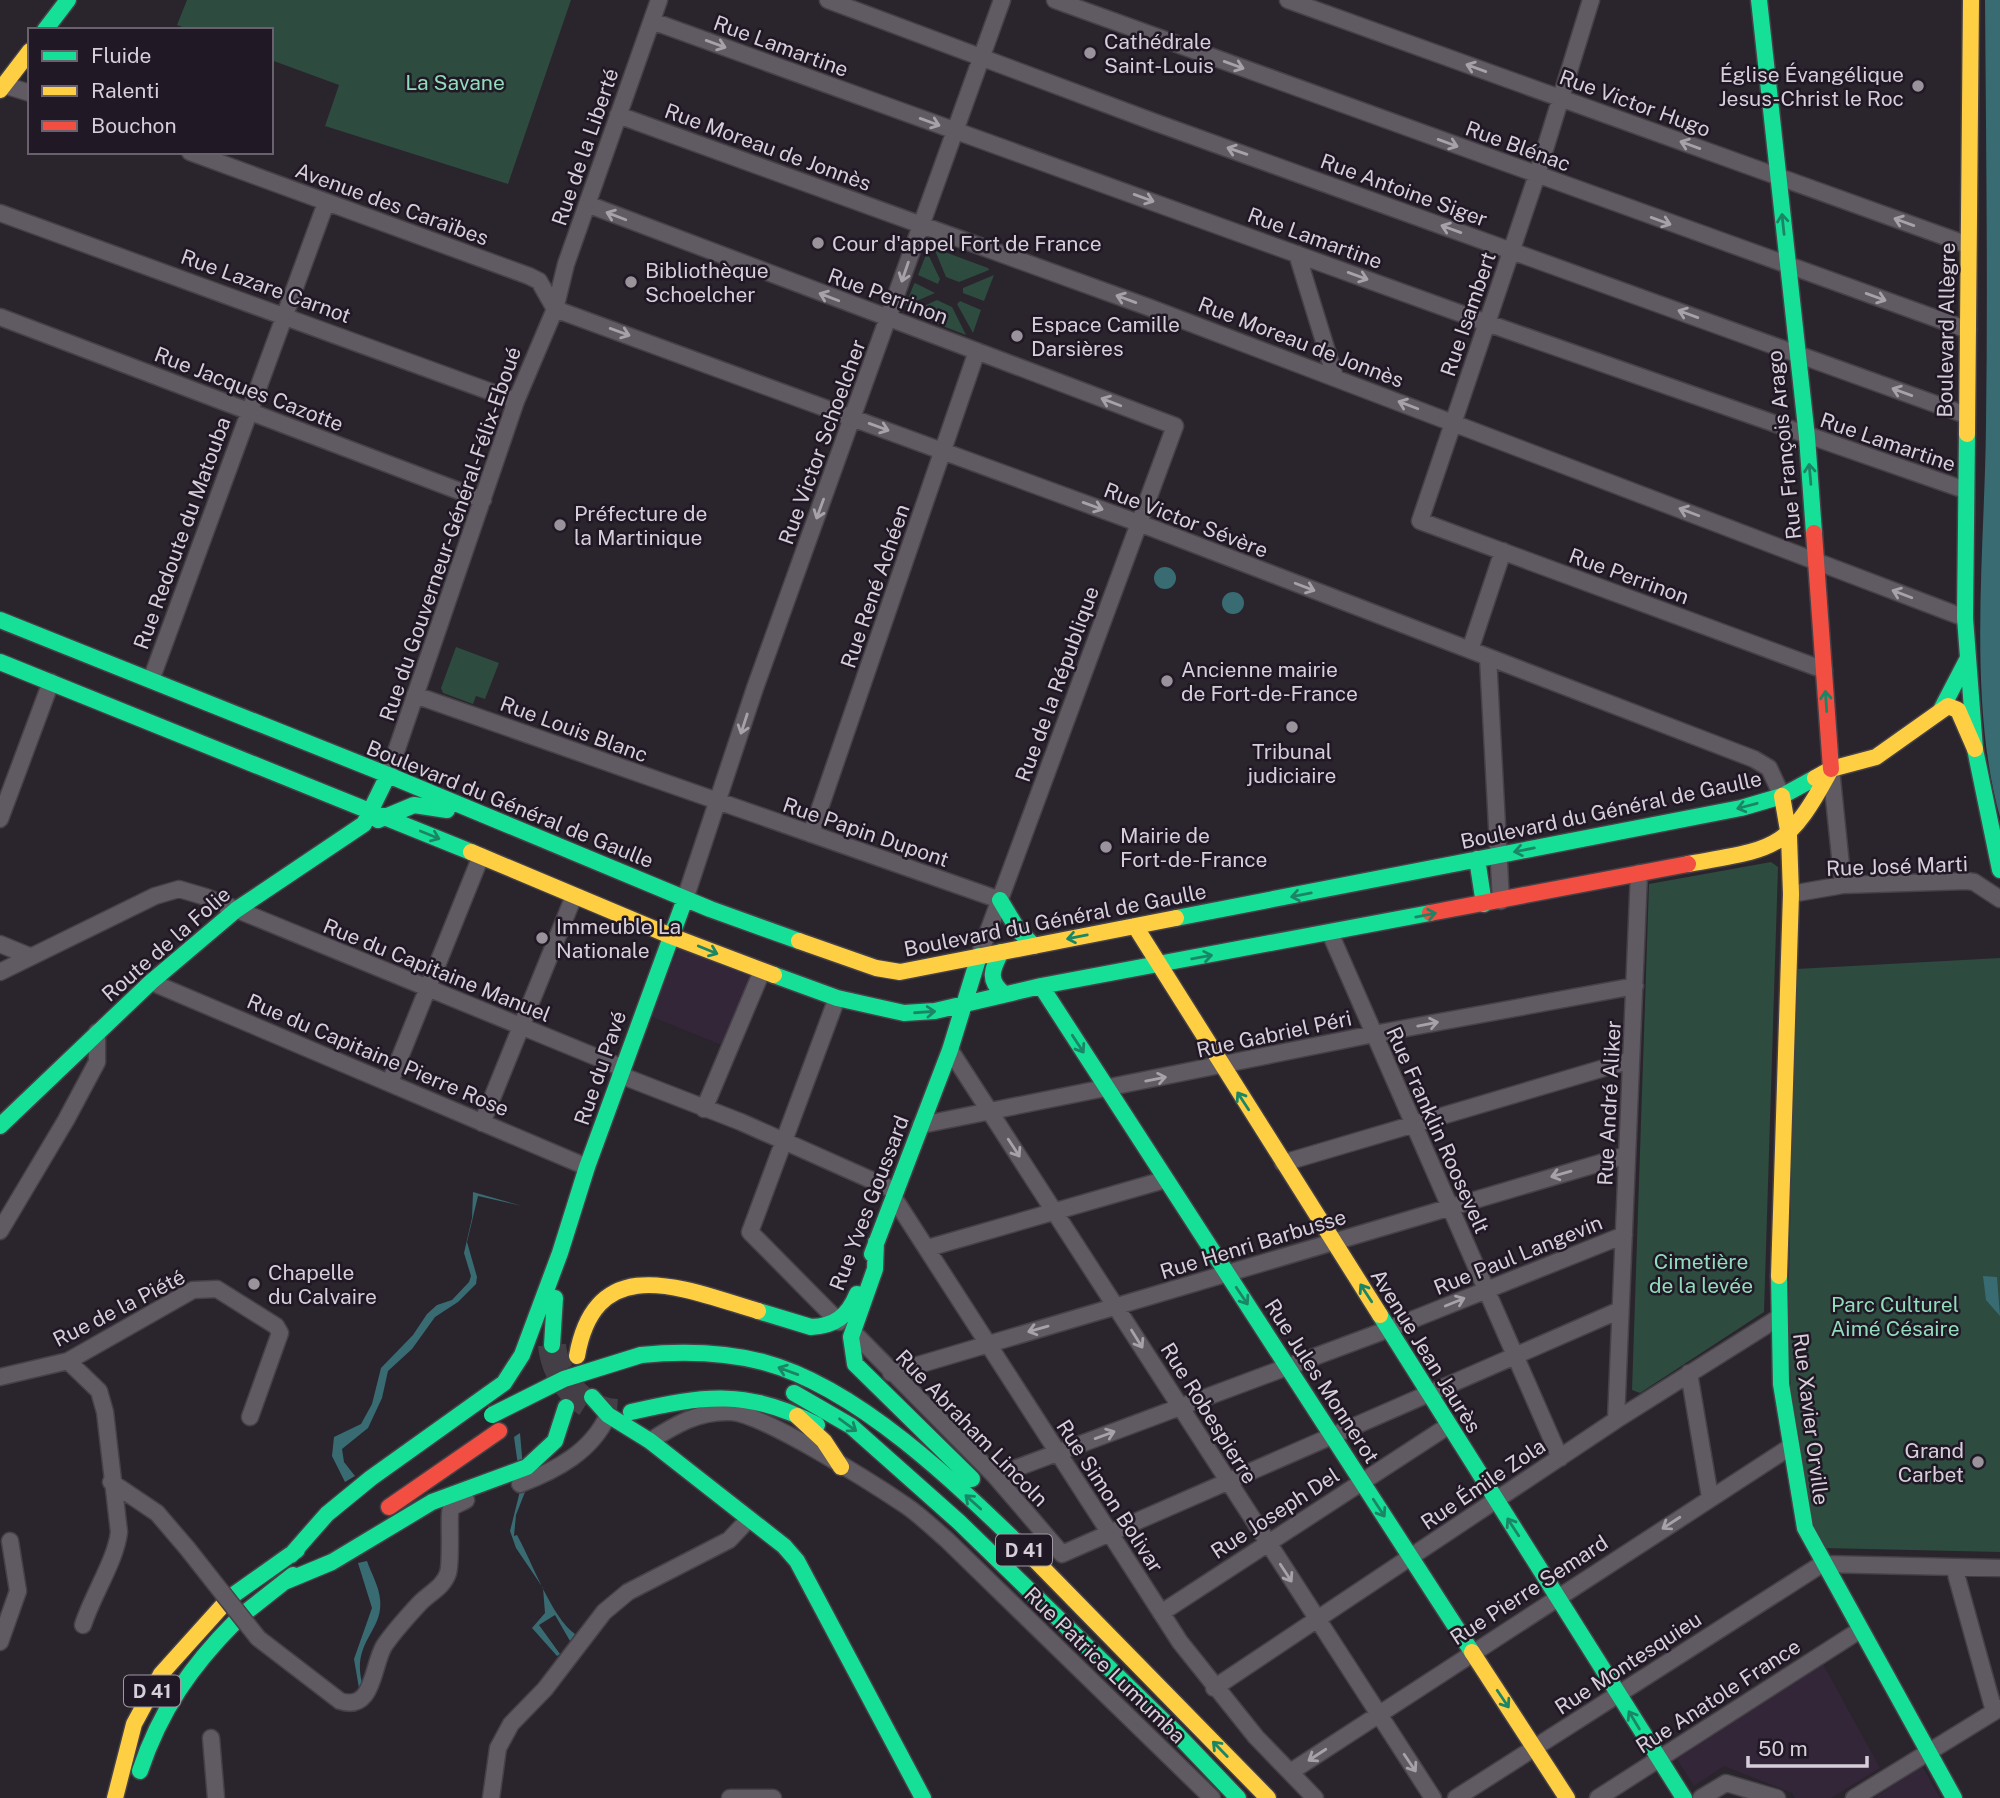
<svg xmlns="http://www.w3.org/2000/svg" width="2000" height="1798" font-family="'Public Sans',sans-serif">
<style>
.built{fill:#322638}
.green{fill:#2d4b3e}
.water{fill:#396b73}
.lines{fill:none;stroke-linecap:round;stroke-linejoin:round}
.highway-tunnel{stroke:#443e46;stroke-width:28;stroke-dasharray:28 14;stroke-linecap:butt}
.street-casing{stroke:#464047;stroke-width:19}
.fast-casing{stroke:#464047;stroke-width:19}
.slow-casing{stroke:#464047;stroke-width:19}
.jam-casing{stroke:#464047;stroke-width:19}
.street{stroke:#605b62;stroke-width:16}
.fast{stroke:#16e098;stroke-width:16}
.slow{stroke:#ffcf43;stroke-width:16}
.jam{stroke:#f24e42;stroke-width:16}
.street-bridge-casing{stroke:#464047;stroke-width:19;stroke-linecap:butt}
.fast-bridge-casing{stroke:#464047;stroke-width:19;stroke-linecap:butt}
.street-bridge{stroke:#605b62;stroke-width:16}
.fast-bridge{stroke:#16e098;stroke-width:16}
.oneway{stroke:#a7a1a9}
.oneway2{stroke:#1b8665}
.poi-dot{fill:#9a939c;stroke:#211826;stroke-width:2.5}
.labels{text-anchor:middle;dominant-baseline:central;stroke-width:5;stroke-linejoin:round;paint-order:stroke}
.shield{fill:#211826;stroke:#a098a3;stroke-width:2}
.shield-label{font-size:19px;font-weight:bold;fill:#d6cfd9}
.poi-label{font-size:21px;fill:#d6cfd9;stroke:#211826;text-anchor:start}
.street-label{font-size:21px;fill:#d6cfd9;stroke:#211826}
.park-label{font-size:21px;fill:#91ddbb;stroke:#211826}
</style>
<rect width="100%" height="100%" fill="#2a242c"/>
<path class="built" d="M 681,942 L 758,971 L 724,1046 L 650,1016 Z
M 1823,1664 L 1880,1768 L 1831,1798 L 1795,1798 L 1792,1793 L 1724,1766 L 1694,1786 L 1677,1759 Z
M 1922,1766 L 1940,1798 L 1874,1798 Z"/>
<path class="green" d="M 187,0 L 571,0 L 508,184 L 325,126 L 339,85 L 271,60 L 271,30 L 190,30 L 177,25 Z
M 934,248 L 988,268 L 989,270 L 959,282 L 946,277 Z
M 927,252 L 940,279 L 938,284 L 918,275 Z
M 994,275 L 984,301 L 963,293 L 963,288 Z
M 915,283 L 935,293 L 905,306 L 914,284 Z
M 937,300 L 952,307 L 966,335 L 909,313 Z
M 960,301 L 981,310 L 973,333 L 957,304 Z
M 456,647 L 499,663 L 485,699 L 476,696 L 473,704 L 443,693 L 441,688 Z
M 1771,862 L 1778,867 L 1764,1312 L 1640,1393 L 1632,1390 L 1649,884 Z
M 2000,958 L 2000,1552 L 1822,1548 L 1809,1520 L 1791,1390 L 1788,1318 L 1796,969 Z"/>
<path class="water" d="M 1985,0 L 2000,0 L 2000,817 C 1967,700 1985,546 1986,425 C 1988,283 1986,142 1985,0 Z
M1154 578a11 11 0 1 1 22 0a11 11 0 1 1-22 0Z
M1222 603a11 11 0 1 1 22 0a11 11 0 1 1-22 0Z
M 473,1192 L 522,1206 L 478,1196 L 467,1242 L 477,1277 L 476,1284 L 458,1302 L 435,1317 L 412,1349 L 388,1371 L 382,1398 L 368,1428 L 342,1449 L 344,1462 L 355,1476 L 345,1482 L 332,1456 L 334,1437 L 361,1424 L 372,1404 L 381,1368 L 413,1335 L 427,1314 L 437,1305 L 452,1300 L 469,1282 L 471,1276 L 464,1253 L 472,1218 Z
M 1983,1276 L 1997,1277 L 2000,1316 L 1986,1300 Z
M 520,1433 L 525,1492 L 516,1515 L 514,1536 L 517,1535 C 532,1562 552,1618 575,1634 L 570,1641 L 555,1615 L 539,1625 L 560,1654 L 557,1656 L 532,1628 L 545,1613 L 543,1588 L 516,1548 L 510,1531 L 521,1487 L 514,1437 Z
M 367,1561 C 371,1573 379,1586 380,1599 C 384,1633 348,1642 364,1690 L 360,1694 L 354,1659 L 372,1608 L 358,1563 Z"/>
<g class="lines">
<path class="highway-tunnel" d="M 552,1345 C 555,1379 582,1411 617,1413"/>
<defs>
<path id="street" d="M 828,0 L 1154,122 L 1966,415
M 1055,0 L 1968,330
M 1288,0 L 1968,245
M 1591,0 L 1537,175 L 1420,521 L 1824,670
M 652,21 L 1487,323 L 1965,490
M 4,85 L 30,93
M 618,115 L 1148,307 L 1965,618
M 190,152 L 529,276 L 539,281 L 555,309
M 587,204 L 1175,426 L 979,956
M 0,213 L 516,401
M 1297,254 L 1335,377
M 555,309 L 1152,528 L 1754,759 L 1769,768 L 1782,796
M 0,317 L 483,500
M 1470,650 L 1503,551
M 1488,657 L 1501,901
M 151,680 L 326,203
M 415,695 L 1000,900
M 1831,769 L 1843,885
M 388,775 L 516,401 L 555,309 L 566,264 L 659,0
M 0,819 L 51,682
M 811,834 L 977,351
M 1791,894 L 1843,885 L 1967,881 L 1974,882 L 2000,899
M 685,899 L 755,688 L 1002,0
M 1330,933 L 1560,1458
M 0,944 L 29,956
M 0,972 L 155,896 L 179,889 L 206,897 L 623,1068
M 151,982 L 587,1167
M 837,998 L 750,1232 L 839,1322
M 950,1050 L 1433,1798
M 620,1075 L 741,1122 L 896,1191
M 390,1082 L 481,856
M 704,1109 L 762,971
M 482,1123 L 574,896
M 921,1125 L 1374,1034 L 1635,986
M 1283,1163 L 1631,1060
M 894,1198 L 1180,1642 L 1256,1737 L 1315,1798
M 0,1231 L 66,1120 L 97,1062 L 97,1032
M 928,1248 L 1164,1180
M 856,1335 L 995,1476 L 1062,1554 L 1620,1310
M 68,1361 L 99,1391 L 105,1412 L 119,1532 C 116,1560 92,1596 83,1625
M 891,1373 L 1627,1155
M 1689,1373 L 1710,1497
M 0,1377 L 68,1361 L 193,1290 L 217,1289 L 276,1326 L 280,1333 L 250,1417
M 1616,1420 L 1639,873
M 650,1441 C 675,1425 698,1411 730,1412 C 762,1413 874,1484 905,1505 C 920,1515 933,1528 947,1540 L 1212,1798
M 995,1476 L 1389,1329 L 1624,1235
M 111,1482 L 157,1513 L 187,1548
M 520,1484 C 557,1470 592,1451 608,1415
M 1954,1567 L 1994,1711
M 1161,1613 L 1448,1426
M 258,1638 L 340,1701 C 374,1712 372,1666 384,1646 C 394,1631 407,1617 419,1604 C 429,1593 443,1588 448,1573 C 452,1560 448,1512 451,1508 C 455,1505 461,1503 466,1500
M 0,1642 L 18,1591 L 10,1541
M 1214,1688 L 1616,1420 L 1778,1318
M 211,1738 L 216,1798
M 1292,1771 L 1790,1447
M 491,1798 L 498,1748 L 511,1724 L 545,1689 L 604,1612 L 628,1592 L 729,1540 L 749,1519
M 730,1798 L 773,1798
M 1456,1798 L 1822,1564 L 2000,1568
M 1598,1798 L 1860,1630
M 1701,1798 L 1726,1783 L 1777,1798
M 1854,1798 L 2000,1708"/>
<path id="fast" d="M 1759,0 L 1807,437 L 1814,533
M 45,30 L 68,0
M 1967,434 L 1965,618 L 1975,749 L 2000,870
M 0,620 L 388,775 L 710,909 L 799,941
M 0,662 L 471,852
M 1941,710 L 1967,660
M 378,820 L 414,805 L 447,810
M 1477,859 L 1484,904
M 1000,900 L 1018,930 L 1034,946
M 1176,918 L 1741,808 L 1782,796 L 1815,778
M 1001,952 C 992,970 987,980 1004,994
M 774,975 L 837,998 L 904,1013 L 935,1011 L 1041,986 L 1430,913
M 1041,986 L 1472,1652
M 0,1126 L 151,982 L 236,910 L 364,824 L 388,775
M 876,1242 L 875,1269 L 851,1337 L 855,1364 L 972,1479
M 560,1253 L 587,1167 L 685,899
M 872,1254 L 950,1050 L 979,956
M 1779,1276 L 1781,1384 L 1805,1528 L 1954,1798
M 758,1311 L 811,1327 C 835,1326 848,1316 857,1294
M 1380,1315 L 1684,1798
M 552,1345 L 555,1298
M 641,1355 C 682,1351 723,1352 763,1362 C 861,1388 964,1491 1036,1561
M 794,1393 L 851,1426 L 959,1522 L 1176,1733 L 1238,1798
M 592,1397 L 608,1415 L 650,1441 L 784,1546 L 797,1561 L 923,1798
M 631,1412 C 704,1395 749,1389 817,1425
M 291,1555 L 327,1514 L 371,1478 L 504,1383 L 522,1355 L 560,1253
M 284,1582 L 332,1562 L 432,1502 L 527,1467 L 555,1441 L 566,1407
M 232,1596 L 297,1550
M 246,1612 L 293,1575
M 140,1771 C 160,1711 191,1666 236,1621"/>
<path id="slow" d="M 0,90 L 30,51
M 1967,434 L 1971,0
M 1815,778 L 1831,769 L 1876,757 L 1948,706 L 1958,710 L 1975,749
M 471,852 L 671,936 L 774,975
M 1688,864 C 1776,848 1786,852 1830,771
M 1135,926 L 1380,1315
M 799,941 L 876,968 L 900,972 L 1176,918
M 1779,1276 L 1791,894 L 1789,836 L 1782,796
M 577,1356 C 596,1249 684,1289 758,1311
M 797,1416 L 824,1441 L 841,1467
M 1036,1561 L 1268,1798
M 1472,1652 L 1567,1798
M 115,1798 L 134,1724 L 161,1674 L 224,1604"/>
<path id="jam" d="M 1814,533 L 1831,769
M 1430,913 L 1688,864
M 389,1507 L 499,1431"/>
</defs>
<use href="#street" class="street-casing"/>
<use href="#fast" class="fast-casing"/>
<use href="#slow" class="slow-casing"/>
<use href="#jam" class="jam-casing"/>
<use href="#street" class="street"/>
<use href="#fast" class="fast"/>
<use href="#slow" class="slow"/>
<use href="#jam" class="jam"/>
<defs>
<path id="street-bridge" d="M 187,1548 L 258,1638"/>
<path id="fast-bridge" d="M 492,1415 L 564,1379 L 641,1355"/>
</defs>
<use href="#street-bridge" class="street-bridge-casing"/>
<use href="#fast-bridge" class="fast-bridge-casing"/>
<use href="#street-bridge" class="street-bridge"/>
<use href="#fast-bridge" class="fast-bridge"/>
</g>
<defs><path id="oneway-shaft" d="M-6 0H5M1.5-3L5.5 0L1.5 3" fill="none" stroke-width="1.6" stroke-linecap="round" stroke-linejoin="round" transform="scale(1.75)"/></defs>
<g class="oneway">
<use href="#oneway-shaft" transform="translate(716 44) rotate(20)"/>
<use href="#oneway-shaft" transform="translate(1234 65) rotate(20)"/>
<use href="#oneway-shaft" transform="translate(1476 68) rotate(-160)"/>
<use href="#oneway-shaft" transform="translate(930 122) rotate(20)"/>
<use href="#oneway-shaft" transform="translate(1448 143) rotate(20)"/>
<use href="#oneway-shaft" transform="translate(1690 145) rotate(-160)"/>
<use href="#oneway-shaft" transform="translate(1237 151) rotate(-161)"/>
<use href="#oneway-shaft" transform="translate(1144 198) rotate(20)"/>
<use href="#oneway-shaft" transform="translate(616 216) rotate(-159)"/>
<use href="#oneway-shaft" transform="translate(1661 221) rotate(20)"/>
<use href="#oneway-shaft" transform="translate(1904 222) rotate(-160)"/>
<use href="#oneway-shaft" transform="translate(1451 229) rotate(-160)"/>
<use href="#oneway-shaft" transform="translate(905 272) rotate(109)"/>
<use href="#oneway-shaft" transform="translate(1358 276) rotate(20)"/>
<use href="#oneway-shaft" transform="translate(829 297) rotate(-159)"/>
<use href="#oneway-shaft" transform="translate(1876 297) rotate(20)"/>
<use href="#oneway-shaft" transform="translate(1126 299) rotate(-160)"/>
<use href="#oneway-shaft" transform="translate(1688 314) rotate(-160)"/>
<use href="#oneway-shaft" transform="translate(620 332) rotate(20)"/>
<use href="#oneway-shaft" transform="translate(1902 392) rotate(-160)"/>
<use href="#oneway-shaft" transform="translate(1111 402) rotate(-159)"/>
<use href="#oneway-shaft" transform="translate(1408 405) rotate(-159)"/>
<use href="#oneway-shaft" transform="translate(879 427) rotate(20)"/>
<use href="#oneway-shaft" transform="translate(1093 506) rotate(20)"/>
<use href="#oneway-shaft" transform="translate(820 509) rotate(110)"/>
<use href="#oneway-shaft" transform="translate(1689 512) rotate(-159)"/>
<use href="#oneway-shaft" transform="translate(1305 587) rotate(21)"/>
<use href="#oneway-shaft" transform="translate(1902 594) rotate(-159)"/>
<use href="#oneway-shaft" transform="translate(744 724) rotate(108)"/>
<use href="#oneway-shaft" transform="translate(1428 1024) rotate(-11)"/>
<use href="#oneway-shaft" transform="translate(1156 1079) rotate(-11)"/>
<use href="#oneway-shaft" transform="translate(1014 1148) rotate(57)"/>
<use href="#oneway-shaft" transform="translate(1561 1174) rotate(164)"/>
<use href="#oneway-shaft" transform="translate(1455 1302) rotate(-22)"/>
<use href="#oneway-shaft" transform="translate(1038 1329) rotate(164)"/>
<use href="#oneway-shaft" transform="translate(1137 1339) rotate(58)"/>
<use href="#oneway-shaft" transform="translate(1105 1435) rotate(-20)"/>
<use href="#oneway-shaft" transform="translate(1671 1523) rotate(147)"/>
<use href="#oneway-shaft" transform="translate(1286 1573) rotate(57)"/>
<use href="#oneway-shaft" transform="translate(1317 1755) rotate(147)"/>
<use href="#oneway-shaft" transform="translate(1410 1763) rotate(56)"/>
</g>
<g class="oneway2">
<use href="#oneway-shaft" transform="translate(1783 224) rotate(-96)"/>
<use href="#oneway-shaft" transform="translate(1810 474) rotate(-95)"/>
<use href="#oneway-shaft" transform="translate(1826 701) rotate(-94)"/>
<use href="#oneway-shaft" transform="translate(1747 806) rotate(165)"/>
<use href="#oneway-shaft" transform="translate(430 835) rotate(22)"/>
<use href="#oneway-shaft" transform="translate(1524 850) rotate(169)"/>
<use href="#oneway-shaft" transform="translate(1301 895) rotate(169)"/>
<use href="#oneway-shaft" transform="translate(1426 915) rotate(-11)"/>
<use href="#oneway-shaft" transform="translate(1077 937) rotate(169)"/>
<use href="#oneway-shaft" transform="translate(708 950) rotate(22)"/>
<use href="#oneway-shaft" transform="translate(1202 957) rotate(-10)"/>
<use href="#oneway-shaft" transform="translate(925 1012) rotate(-4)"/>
<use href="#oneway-shaft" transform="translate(1078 1044) rotate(57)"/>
<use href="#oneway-shaft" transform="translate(1243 1101) rotate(-123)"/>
<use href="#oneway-shaft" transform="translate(1366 1293) rotate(-123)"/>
<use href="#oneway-shaft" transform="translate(1242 1296) rotate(56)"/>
<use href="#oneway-shaft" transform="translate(788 1371) rotate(-160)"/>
<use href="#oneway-shaft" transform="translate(848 1425) rotate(36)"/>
<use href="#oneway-shaft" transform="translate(973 1502) rotate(-138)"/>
<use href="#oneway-shaft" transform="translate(1379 1508) rotate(57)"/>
<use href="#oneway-shaft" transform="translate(1513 1527) rotate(-123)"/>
<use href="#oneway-shaft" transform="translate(1503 1699) rotate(56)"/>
<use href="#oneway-shaft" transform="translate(1634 1720) rotate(-121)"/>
<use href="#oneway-shaft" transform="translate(1220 1749) rotate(-134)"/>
</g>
<g class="poi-dot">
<circle cx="1090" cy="53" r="7"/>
<circle cx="1918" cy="86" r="7"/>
<circle cx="818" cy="243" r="7"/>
<circle cx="631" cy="282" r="7"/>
<circle cx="1017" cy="336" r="7"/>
<circle cx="560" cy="525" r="7"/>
<circle cx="1167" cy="681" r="7"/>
<circle cx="1292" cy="727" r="7"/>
<circle cx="1106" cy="847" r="7"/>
<circle cx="542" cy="938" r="7"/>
<circle cx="254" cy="1284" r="7"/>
<circle cx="1978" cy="1462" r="7"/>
</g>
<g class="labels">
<g class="shield">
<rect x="996" y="1534.5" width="56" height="31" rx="5"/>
<rect x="124" y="1675.5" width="56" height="31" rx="5"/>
</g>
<g class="shield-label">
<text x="1024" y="1550">D 41</text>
<text x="152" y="1691">D 41</text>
</g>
<g class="poi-label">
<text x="1104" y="41">Cathédrale<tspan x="1104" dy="24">Saint-Louis</tspan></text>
<text x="1904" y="74" text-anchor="end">Église Évangélique<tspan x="1904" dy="24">Jesus-Christ le Roc</tspan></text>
<text x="832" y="243">Cour d'appel Fort de France</text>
<text x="645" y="270">Bibliothèque<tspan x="645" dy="24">Schoelcher</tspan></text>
<text x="1031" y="324">Espace Camille<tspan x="1031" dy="24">Darsières</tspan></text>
<text x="574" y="513">Préfecture de<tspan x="574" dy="24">la Martinique</tspan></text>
<text x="1181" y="669">Ancienne mairie<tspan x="1181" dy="24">de Fort-de-France</tspan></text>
<text x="1292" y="751" text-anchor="middle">Tribunal<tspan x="1292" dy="24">judiciaire</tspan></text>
<text x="1120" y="835">Mairie de<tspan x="1120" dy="24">Fort-de-France</tspan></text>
<text x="556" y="926">Immeuble La<tspan x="556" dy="24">Nationale</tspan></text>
<text x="268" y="1272">Chapelle<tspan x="268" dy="24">du Calvaire</tspan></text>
<text x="1964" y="1450" text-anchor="end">Grand<tspan x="1964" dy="24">Carbet</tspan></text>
</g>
<g class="street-label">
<text transform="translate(781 46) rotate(20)">Rue Lamartine</text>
<text transform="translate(1635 103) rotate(20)">Rue Victor Hugo</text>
<text transform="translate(1518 146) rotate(20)">Rue Blénac</text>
<text transform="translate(585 147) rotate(-71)">Rue de la Liberté</text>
<text transform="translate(768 147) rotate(20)">Rue Moreau de Jonnès</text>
<text transform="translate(1404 190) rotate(20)">Rue Antoine Siger</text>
<text transform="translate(392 204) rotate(20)">Avenue des Caraïbes</text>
<text transform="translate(1315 238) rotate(20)">Rue Lamartine</text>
<text transform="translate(266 286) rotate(20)">Rue Lazare Carnot</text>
<text transform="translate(888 296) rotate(20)">Rue Perrinon</text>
<text transform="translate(1468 314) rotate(-71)">Rue Isambert</text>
<text transform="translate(1946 330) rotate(-89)">Boulevard Allègre</text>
<text transform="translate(1301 342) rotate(21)">Rue Moreau de Jonnès</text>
<text transform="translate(249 389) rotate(21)">Rue Jacques Cazotte</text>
<text transform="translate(822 442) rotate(-70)">Rue Victor Schoelcher</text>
<text transform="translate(1888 442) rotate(19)">Rue Lamartine</text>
<text transform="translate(1784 445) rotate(-96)">Rue François Arago</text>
<text transform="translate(1186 520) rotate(21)">Rue Victor Sévère</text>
<text transform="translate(182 533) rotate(-70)">Rue Redoute du Matouba</text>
<text transform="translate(450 534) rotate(-71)">Rue du Gouverneur-Général-Félix-Eboué</text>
<text transform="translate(1629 576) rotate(20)">Rue Perrinon</text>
<text transform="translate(875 586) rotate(-71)">Rue René Achéen</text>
<text transform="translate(1057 684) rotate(-70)">Rue de la République</text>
<text transform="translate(574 729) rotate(20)">Rue Louis Blanc</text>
<text transform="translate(510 804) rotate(22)">Boulevard du Général de Gaulle</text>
<text transform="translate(1611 810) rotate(-12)">Boulevard du Général de Gaulle</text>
<text transform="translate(866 832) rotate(19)">Rue Papin Dupont</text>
<text transform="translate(1897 866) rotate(-2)">Rue José Marti</text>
<text transform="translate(1055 920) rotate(-11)">Boulevard du Général de Gaulle</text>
<text transform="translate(166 944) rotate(-41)">Route de la Folie</text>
<text transform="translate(437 970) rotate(22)">Rue du Capitaine Manuel</text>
<text transform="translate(1274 1034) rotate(-12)">Rue Gabriel Péri</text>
<text transform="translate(378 1055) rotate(23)">Rue du Capitaine Pierre Rose</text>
<text transform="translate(600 1068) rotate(-71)">Rue du Pavé</text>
<text transform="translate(1609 1103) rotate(-87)">Rue André Aliker</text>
<text transform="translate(1438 1130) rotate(66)">Rue Franklin Roosevelt</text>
<text transform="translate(869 1203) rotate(-69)">Rue Yves Goussard</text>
<text transform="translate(1253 1244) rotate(-17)">Rue Henri Barbusse</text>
<text transform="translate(1518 1255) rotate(-22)">Rue Paul Langevin</text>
<text transform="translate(119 1308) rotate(-27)">Rue de la Piété</text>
<text transform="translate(1426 1351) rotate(58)">Avenue Jean Jaurès</text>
<text transform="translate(1322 1381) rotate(57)">Rue Jules Monnerot</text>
<text transform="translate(1209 1413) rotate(58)">Rue Robespierre</text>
<text transform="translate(1811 1419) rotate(83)">Rue Xavier Orville</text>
<text transform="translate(972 1428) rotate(46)">Rue Abraham Lincoln</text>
<text transform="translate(1483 1484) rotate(-34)">Rue Émile Zola</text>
<text transform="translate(1110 1496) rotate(57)">Rue Simon Bolivar</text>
<text transform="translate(1275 1513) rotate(-33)">Rue Joseph Del</text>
<text transform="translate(1529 1590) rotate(-33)">Rue Pierre Semard</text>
<text transform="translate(1628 1663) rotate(-33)">Rue Montesquieu</text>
<text transform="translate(1105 1665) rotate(44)">Rue Patrice Lumumba</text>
<text transform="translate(1718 1696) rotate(-33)">Rue Anatole France</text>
</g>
<g class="park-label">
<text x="455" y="82">La Savane</text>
<text x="1701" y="1261">Cimetière<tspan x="1701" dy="24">de la levée</tspan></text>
<text x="1895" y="1304">Parc Culturel<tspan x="1895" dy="24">Aimé Césaire</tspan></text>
</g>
</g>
<rect x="28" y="28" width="245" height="126" fill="#211826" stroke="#69616e" stroke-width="2"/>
<rect x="42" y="51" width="35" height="10" fill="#16e098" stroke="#69616e" stroke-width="2"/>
<text x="91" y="63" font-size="21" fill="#d6cfd9">Fluide</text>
<rect x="42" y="86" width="35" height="10" fill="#ffcf43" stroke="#69616e" stroke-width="2"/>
<text x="91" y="98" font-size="21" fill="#d6cfd9">Ralenti</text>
<rect x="42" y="121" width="35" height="10" fill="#f24e42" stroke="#69616e" stroke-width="2"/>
<text x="91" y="133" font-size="21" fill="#d6cfd9">Bouchon</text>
<path d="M1748 1756v10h119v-10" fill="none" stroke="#d6cfd9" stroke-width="3.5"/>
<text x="1758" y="1756" font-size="21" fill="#d6cfd9" stroke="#211826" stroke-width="5" paint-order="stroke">50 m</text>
</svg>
